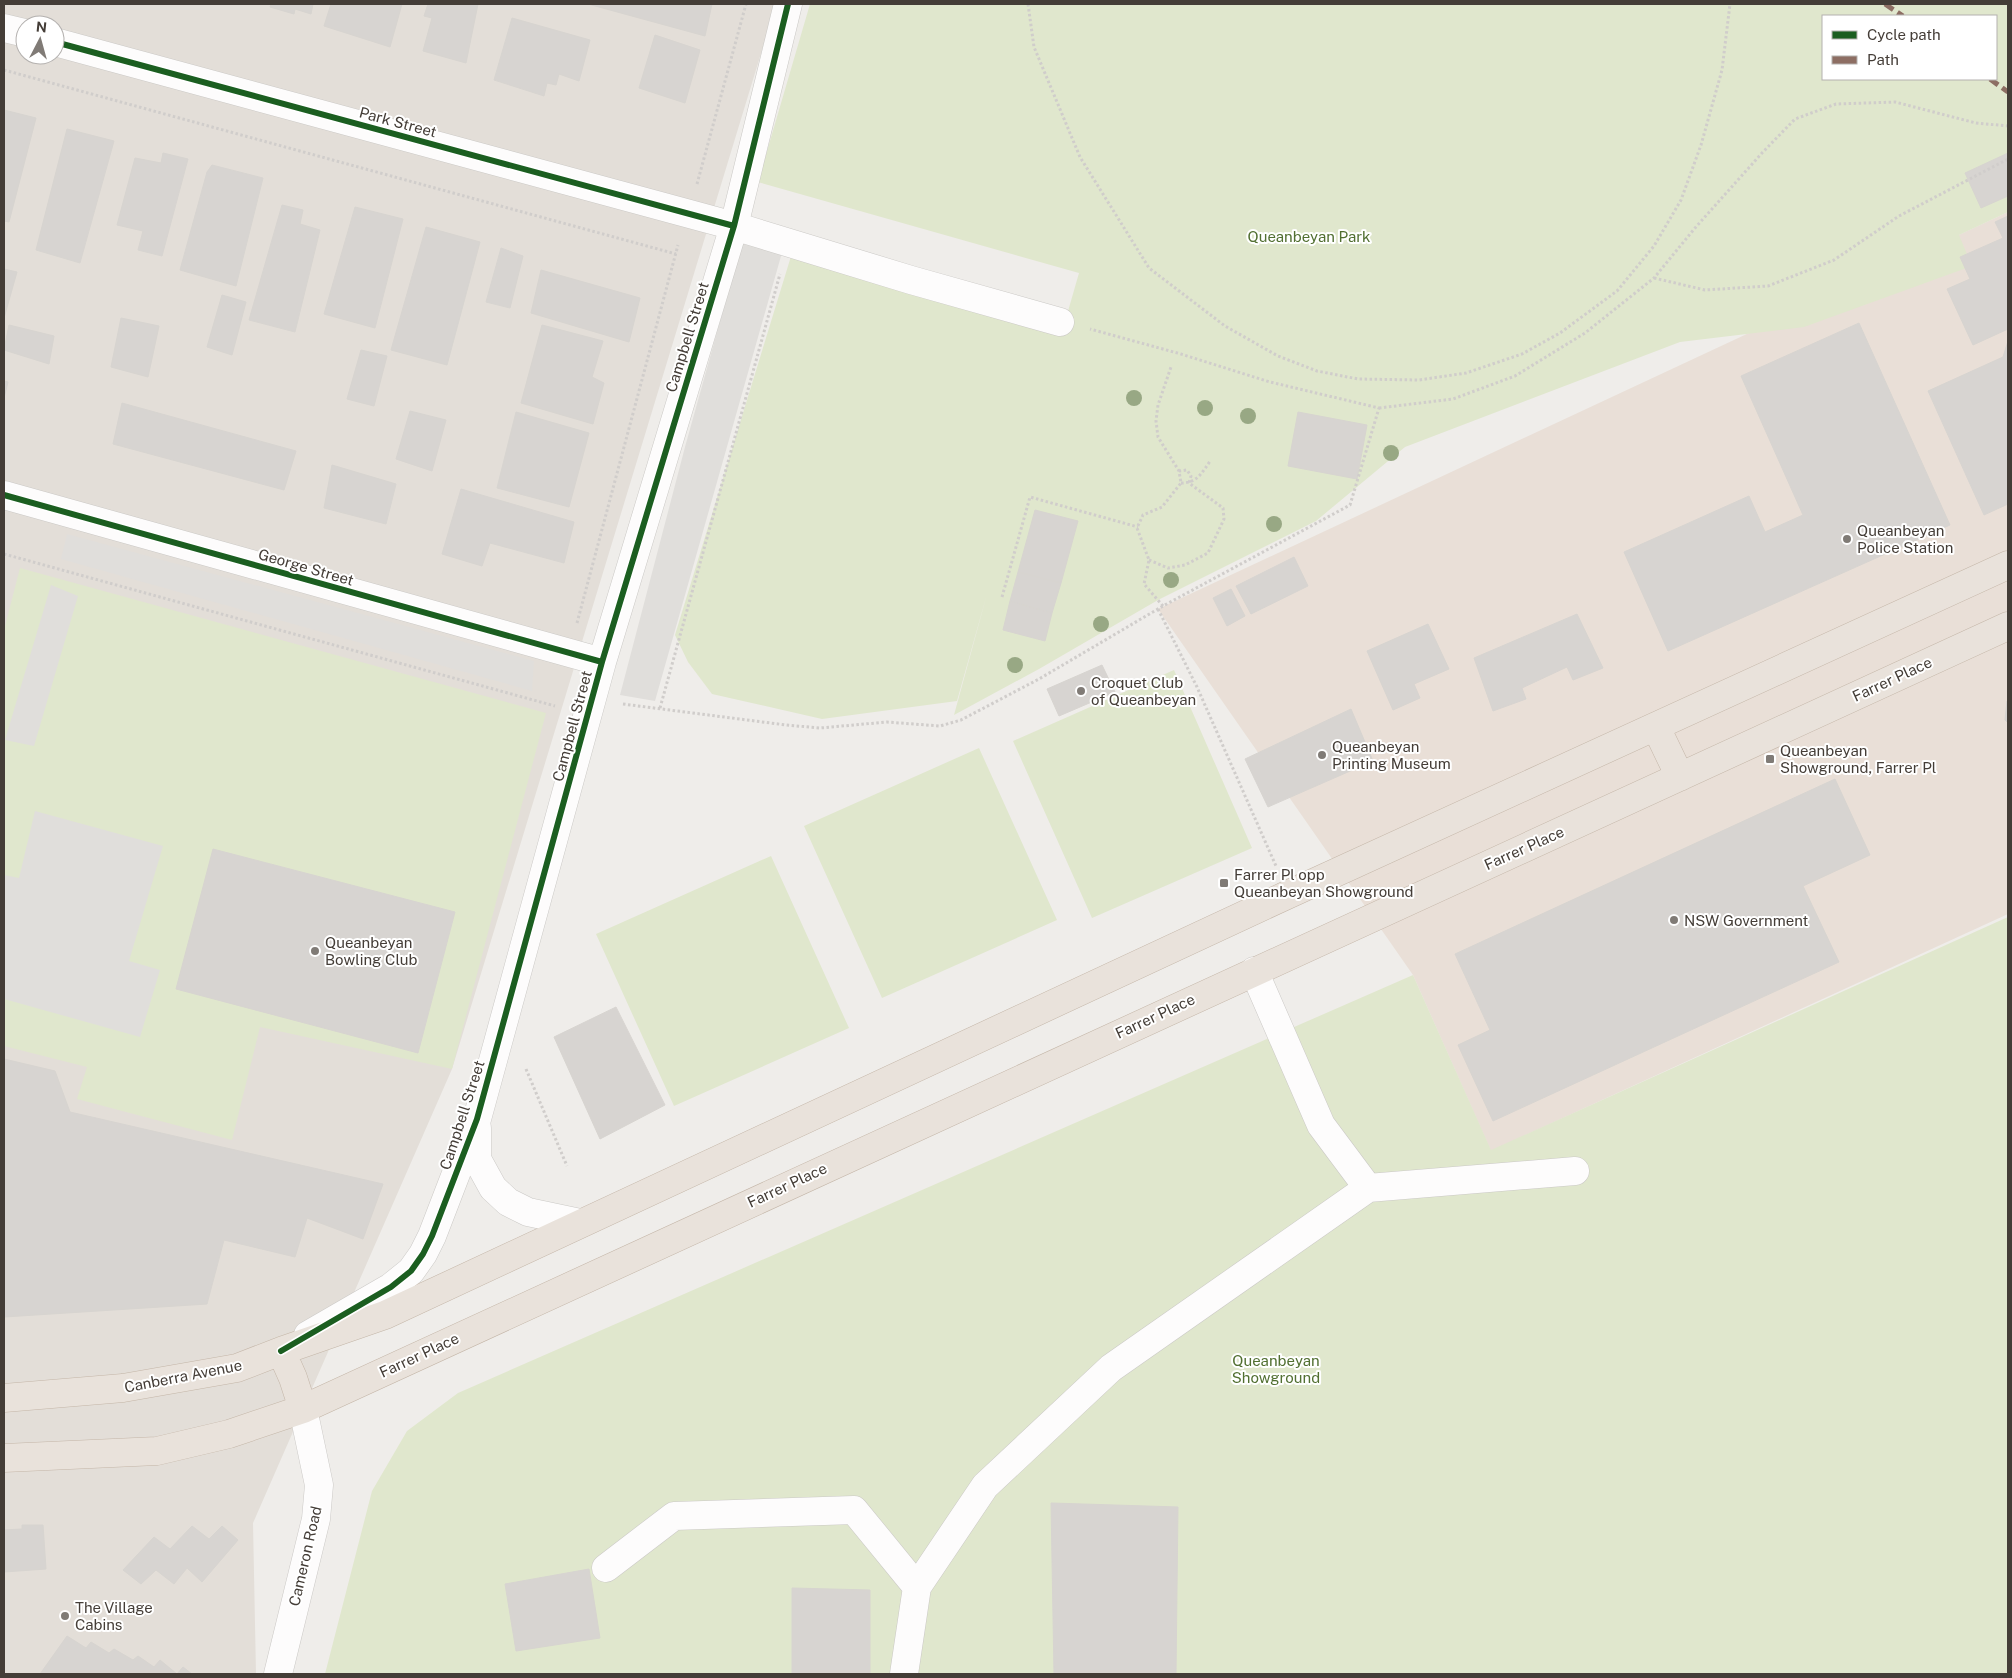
<svg xmlns="http://www.w3.org/2000/svg" width="2012" height="1678" font-family="'Public Sans',sans-serif">
<style>
.residential{fill:#e3ded8;fill-rule:evenodd}
.commercial{fill:#e9dfd7}
.green{fill:#e0e7cd;fill-rule:evenodd}
.parking{fill:#e0dedb}
.building{fill:#d7d4d1;stroke:#d7d4d0}
.lines{fill:none;stroke-linecap:round;stroke-linejoin:round}
.minor-casing{stroke:#cbc9c6;stroke-width:29}
.highway-casing{stroke:#c4b6a8;stroke-width:29}
.path{stroke:#d0cdcb;stroke-width:3;stroke-dasharray:2.5 2.5;stroke-linecap:butt}
.minor{stroke:#fdfcfc;stroke-width:28}
.highway{stroke:#e9e2db;stroke-width:28}
.quiet{stroke:#8d6e63;stroke-width:5;stroke-dasharray:10 5;stroke-linecap:butt}
.cycleway-casing{stroke:#fff;stroke-width:9}
.cycleway{stroke:#1b5e20;stroke-width:6}
.tree{fill:#98a884}
.poi-dot{fill:#807b76;stroke:#fff;stroke-width:2}
.labels{text-anchor:middle;dominant-baseline:central;stroke-width:4;stroke-linejoin:round;paint-order:stroke}
.street-label{font-size:15px;fill:#443d37;stroke:#fff}
.park-label{font-size:15px;fill:#516f31;stroke:#fff}
.poi-label{font-size:15px;fill:#443d37;stroke:#fff;text-anchor:start}
</style>
<rect width="100%" height="100%" fill="#efedea"/>
<path class="residential" d="M 4,4 L 776,4 L 452,1069 L 253,1523 L 256,1674 L 4,1674 ZM 25,25 L 55,25 L 55,55 L 25,55 Z"/>
<path class="commercial" d="M 2008,212 L 2008,914 L 1491,1151 L 1413,975 L 1158,609 Z"/>
<path class="green" d="M 810,4 L 2008,4 L 2008,212 L 1959,235 L 1972,266 L 1804,327 L 1680,342 L 1405,447 L 1316,521 L 1158,600 L 1039,669 L 954,715 L 987,594 L 957,701 L 822,719 L 712,694 L 688,662 L 675,635 L 792,253 L 1062,332 L 1079,273 L 758,182 ZM 1823,16 L 1996,16 L 1996,79 L 1823,79 Z
M 20,568 L 546,713 L 452,1069 L 260,1027 L 232,1140 L 77,1099 L 87,1067 L 4,1046 L 4,630 Z
M 1174,670 L 1252,848 L 1092,918 L 1013,741 Z
M 979,748 L 1057,920 L 882,998 L 804,826 Z
M 771,856 L 849,1028 L 674,1106 L 596,934 Z
M 2008,917 L 2008,1674 L 325,1674 L 372,1491 L 407,1431 L 458,1393 L 1413,975 L 1491,1150 Z"/>
<path class="parking" d="M 743,239 L 783,249 L 655,701 L 620,695 L 685,447 Z
M 67,534 L 534,661 L 532,691 L 61,559 Z
M 51,585 L 78,596 L 34,746 L 5,740 Z
M 35,811 L 163,846 L 129,961 L 160,970 L 140,1037 L 4,999 L 4,875 L 19,878 Z"/>
<path class="building" d="M 271,4 L 313,4 L 311,14 L 295,9 L 294,14 L 270,7 Z
M 331,4 L 402,4 L 390,47 L 324,26 Z
M 428,4 L 478,4 L 466,63 L 423,51 L 432,18 L 424,16 Z
M 588,4 L 712,4 L 705,36 Z
M 512,18 L 590,40 L 579,81 L 559,74 L 556,85 L 547,83 L 544,96 L 494,80 Z
M 655,35 L 700,50 L 685,103 L 639,88 Z
M 4,110 L 36,118 L 9,222 L 4,221 Z
M 67,129 L 114,141 L 80,263 L 36,250 Z
M 163,153 L 188,159 L 162,256 L 138,250 L 143,231 L 117,225 L 135,158 L 161,163 Z
M 2008,153 L 2008,196 L 1981,208 L 1965,173 Z
M 212,165 L 263,178 L 236,286 L 180,270 L 207,172 Z
M 282,205 L 303,210 L 300,224 L 320,230 L 295,332 L 249,320 Z
M 355,207 L 403,219 L 375,328 L 324,314 Z
M 2008,216 L 2008,329 L 1973,345 L 1947,289 L 1970,279 L 1960,257 L 2003,238 L 1995,222 Z
M 426,227 L 480,242 L 447,365 L 391,350 Z
M 501,248 L 523,256 L 510,308 L 486,302 Z
M 4,269 L 17,272 L 4,318 Z
M 541,270 L 640,298 L 629,342 L 531,313 Z
M 222,295 L 246,302 L 232,355 L 207,347 Z
M 121,318 L 159,326 L 148,377 L 111,367 Z
M 1859,323 L 1950,525 L 1668,651 L 1624,552 L 1749,496 L 1765,532 L 1803,515 L 1741,376 Z
M 9,325 L 54,336 L 49,364 L 4,350 Z
M 542,325 L 603,341 L 592,377 L 604,383 L 593,424 L 521,403 Z
M 2008,341 L 2008,504 L 1984,515 L 1928,391 L 2003,357 Z
M 361,350 L 387,356 L 374,406 L 347,399 Z
M 4,381 L 8,382 L 4,398 Z
M 122,403 L 296,451 L 284,490 L 113,444 Z
M 410,411 L 446,420 L 432,471 L 396,459 Z
M 516,412 L 589,433 L 569,507 L 497,488 Z
M 1298,412 L 1367,425 L 1357,479 L 1288,466 Z
M 332,465 L 396,484 L 386,524 L 324,508 Z
M 461,489 L 574,522 L 564,563 L 490,543 L 482,566 L 442,554 Z
M 1035,510 L 1078,521 L 1061,583 L 1018,572 Z
M 1294,557 L 1308,586 L 1251,614 L 1236,586 Z
M 1018,572 L 1061,583 L 1052,613 L 1010,601 Z
M 1231,589 L 1245,616 L 1227,626 L 1213,598 Z
M 1010,601 L 1052,613 L 1045,641 L 1003,630 Z
M 1577,614 L 1603,668 L 1573,680 L 1567,667 L 1522,688 L 1526,699 L 1493,711 L 1474,658 Z
M 1428,624 L 1449,669 L 1414,684 L 1420,698 L 1393,710 L 1367,651 Z
M 1102,665 L 1115,692 L 1059,716 L 1047,689 Z
M 2008,700 L 2008,723 L 2005,720 L 2007,701 Z
M 1351,709 L 1373,761 L 1268,807 L 1245,759 Z
M 1835,779 L 1870,855 L 1803,886 L 1839,962 L 1493,1121 L 1458,1045 L 1490,1030 L 1455,954 Z
M 213,849 L 455,912 L 418,1053 L 176,989 Z
M 616,1007 L 665,1105 L 600,1139 L 554,1037 Z
M 4,1059 L 55,1071 L 70,1112 L 383,1184 L 363,1239 L 307,1218 L 295,1257 L 224,1240 L 207,1304 L 4,1317 Z
M 1051,1503 L 1178,1507 L 1176,1674 L 1054,1674 Z
M 22,1525 L 43,1525 L 46,1569 L 4,1572 L 4,1530 L 22,1529 Z
M 192,1526 L 209,1539 L 222,1526 L 238,1540 L 202,1582 L 187,1568 L 174,1584 L 156,1570 L 141,1584 L 123,1570 L 154,1537 L 170,1549 Z
M 589,1569 L 600,1638 L 516,1651 L 505,1584 Z
M 792,1588 L 870,1590 L 870,1674 L 792,1674 Z
M 67,1636 L 86,1648 L 91,1642 L 109,1653 L 114,1649 L 133,1660 L 138,1656 L 154,1667 L 160,1660 L 177,1674 L 183,1667 L 192,1674 L 40,1674 Z"/>
<g class="lines">
<defs>
<path id="minor" d="M 4,28 L 25,33
M 55,42 L 734,226 L 911,280 L 1060,322
M 4,495 L 602,662
M 477,1128 L 477,1159 L 493,1188 L 508,1202 L 528,1212 L 580,1223
M 1368,1188 L 1575,1171
M 308,1335 L 391,1287 L 411,1271 L 423,1254 L 432,1236 L 477,1119 L 602,662 L 734,226 L 788,4
M 606,1568 L 674,1516 L 854,1510 L 917,1587
M 278,1674 L 316,1519 L 319,1485 L 303,1409
M 904,1674 L 917,1587 L 985,1486 L 1111,1368 L 1368,1188 L 1321,1125 L 1254,971"/>
<path id="highway" d="M 1656,727 L 1680,777
M 281,1351 L 293,1378 L 303,1409
M 4,1398 L 123,1388 L 237,1368 L 281,1351 L 385,1315 L 1287,895 L 2008,565
M 4,1458 L 157,1451 L 229,1434 L 303,1409 L 2008,626"/>
</defs>
<use href="#minor" class="minor-casing"/>
<use href="#highway" class="highway-casing"/>
<path class="path" d="M 1028,4 L 1034,47 L 1080,157 L 1149,268 L 1225,326 L 1278,356 L 1317,371 L 1358,379 L 1419,380 L 1466,373 L 1522,354 L 1560,333 L 1617,291 L 1654,246 L 1681,200 L 1701,145 L 1722,70 L 1730,4
M 4,70 L 676,254
M 697,184 L 746,4
M 1654,278 L 1705,290 L 1768,286 L 1834,260 L 1899,216 L 2008,159
M 1379,408 L 1453,399 L 1515,376 L 1585,333 L 1654,278 L 1695,228 L 1762,153 L 1795,119 L 1836,104 L 1895,102 L 1976,123 L 2008,126
M 1181,483 C 1198,483 1202,472 1211,460
M 4,554 L 555,706
M 1149,560 L 1168,568 L 1185,565 L 1208,553 L 1224,519 L 1223,508 L 1189,483 L 1191,476 L 1187,470 L 1179,471
M 1002,597 L 1030,497 L 1138,527
M 1163,606 L 1144,584 L 1149,560 L 1137,528 L 1143,515 L 1162,507 L 1181,483 L 1179,471 L 1158,437 L 1156,421 L 1158,405 L 1171,367
M 1158,609 L 1197,687 L 1276,866
M 577,623 L 678,245
M 623,704 L 786,725 L 820,728 L 887,722 L 940,726 L 961,720 L 1039,679 L 1163,606 L 1350,505 L 1379,408 L 1270,382 L 1181,354 L 1090,329
M 660,708 L 780,274
M 526,1069 L 567,1166"/>
<use href="#minor" class="minor"/>
<use href="#highway" class="highway"/>
<path class="quiet" d="M 1885,4 L 1903,16
M 1990,79 L 2008,92"/>
<defs>
<path id="cycleway" d="M 55,42 L 734,226
M 4,495 L 602,662
M 281,1351 L 391,1287 L 411,1271 L 423,1254 L 432,1236 L 477,1119 L 602,662 L 734,226 L 788,4"/>
</defs>
<use href="#cycleway" class="cycleway-casing"/>
<use href="#cycleway" class="cycleway"/>
</g>
<g class="tree">
<circle cx="1134" cy="398" r="8"/>
<circle cx="1205" cy="408" r="8"/>
<circle cx="1248" cy="416" r="8"/>
<circle cx="1391" cy="453" r="8"/>
<circle cx="1274" cy="524" r="8"/>
<circle cx="1171" cy="580" r="8"/>
<circle cx="1101" cy="624" r="8"/>
<circle cx="1015" cy="665" r="8"/>
</g>
<g class="poi-dot">
<circle cx="1847" cy="539" r="5"/>
<circle cx="1081" cy="691" r="5"/>
<circle cx="1322" cy="755" r="5"/>
<rect x="1765" y="754" width="10" height="10" rx="2.5"/>
<rect x="1219" y="878" width="10" height="10" rx="2.5"/>
<circle cx="1674" cy="920" r="5"/>
<circle cx="315" cy="951" r="5"/>
<circle cx="65" cy="1616" r="5"/>
</g>
<g class="labels">
<g class="street-label">
<text transform="translate(398 122) rotate(15)">Park Street</text>
<text transform="translate(687 337) rotate(-73)">Campbell Street</text>
<text transform="translate(306 567) rotate(16)">George Street</text>
<text transform="translate(1892 679) rotate(-25)">Farrer Place</text>
<text transform="translate(572 726) rotate(-75)">Campbell Street</text>
<text transform="translate(1524 848) rotate(-24)">Farrer Place</text>
<text transform="translate(1155 1016) rotate(-25)">Farrer Place</text>
<text transform="translate(462 1115) rotate(-72)">Campbell Street</text>
<text transform="translate(787 1185) rotate(-25)">Farrer Place</text>
<text transform="translate(419 1355) rotate(-25)">Farrer Place</text>
<text transform="translate(183 1376) rotate(-11)">Canberra Avenue</text>
<text transform="translate(305 1556) rotate(-77)">Cameron Road</text>
</g>
<g class="park-label">
<text x="1309" y="236">Queanbeyan Park</text>
<text x="1276" y="1360">Queanbeyan<tspan x="1276" dy="17">Showground</tspan></text>
</g>
<g class="poi-label">
<text x="1857" y="530">Queanbeyan<tspan x="1857" dy="17">Police Station</tspan></text>
<text x="1091" y="682">Croquet Club<tspan x="1091" dy="17">of Queanbeyan</tspan></text>
<text x="1332" y="746">Queanbeyan<tspan x="1332" dy="17">Printing Museum</tspan></text>
<text x="1780" y="750">Queanbeyan<tspan x="1780" dy="17">Showground, Farrer Pl</tspan></text>
<text x="1234" y="874">Farrer Pl opp<tspan x="1234" dy="17">Queanbeyan Showground</tspan></text>
<text x="1684" y="920">NSW Government</text>
<text x="325" y="942">Queanbeyan<tspan x="325" dy="17">Bowling Club</tspan></text>
<text x="75" y="1607">The Village<tspan x="75" dy="17">Cabins</tspan></text>
</g>
</g>
<rect width="2012" height="1678" fill="none" stroke="#443d37" stroke-width="10"/>
<rect x="1822" y="15" width="175" height="65" fill="#ffffff" stroke="#b4b1af"/>
<rect x="1832" y="31" width="25" height="8" fill="#1b5e20" stroke="#b4b1af"/>
<text x="1867" y="40" font-size="15" fill="#443d37">Cycle path</text>
<rect x="1832" y="56" width="25" height="8" fill="#8d6e63" stroke="#b4b1af"/>
<text x="1867" y="65" font-size="15" fill="#443d37">Path</text>
<g transform="translate(40 40) rotate(6)"><circle r="24" fill="#ffffff" stroke="#b4b1af"/>
<path d="M0-4L9 19L0 12L-9 19Z" fill="#807b76"/>
<text y="-8" font-size="14" font-weight="bold" text-anchor="middle" fill="#443d37">N</text>
</g>
</svg>
